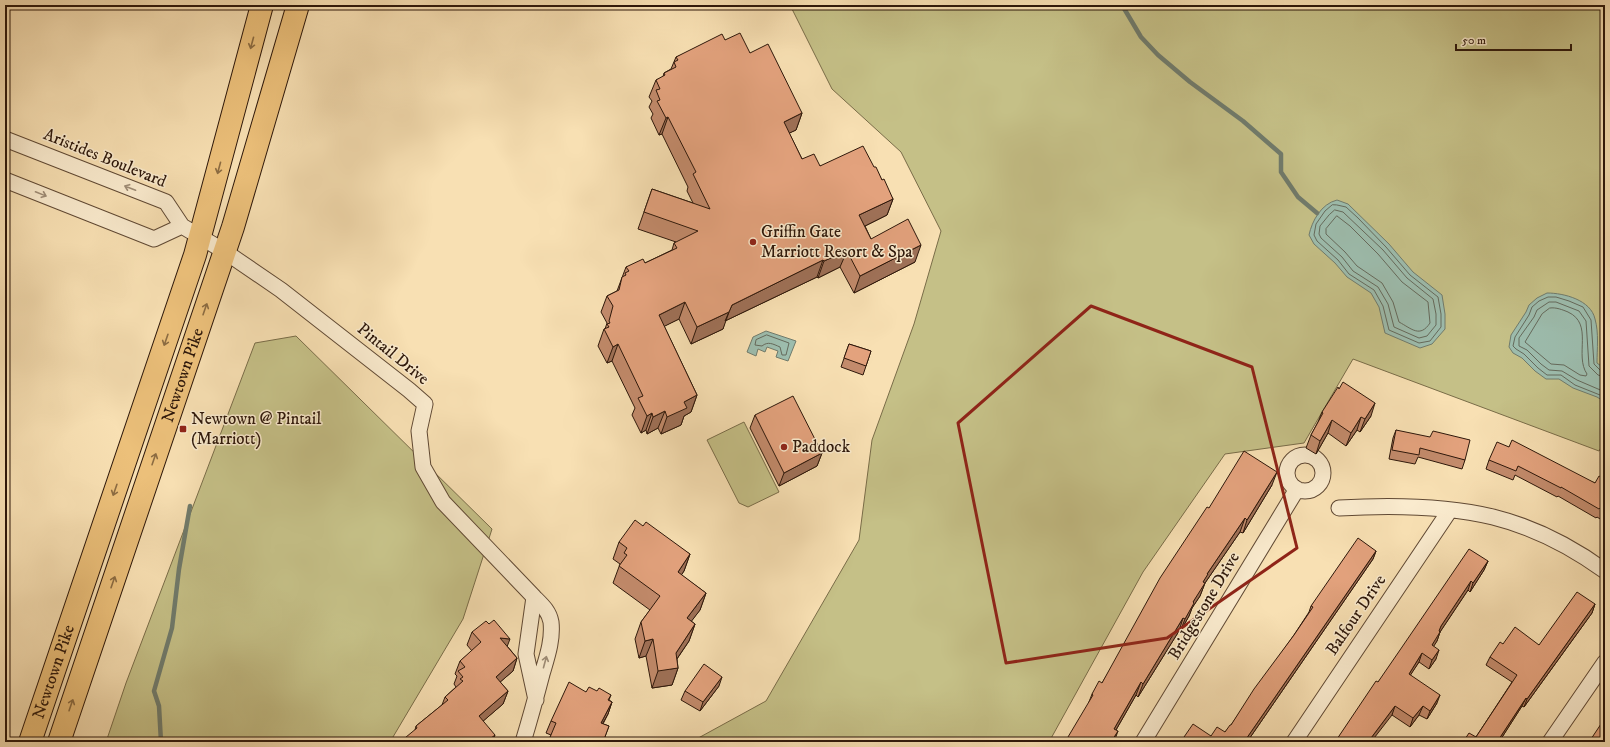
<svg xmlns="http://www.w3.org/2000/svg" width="1610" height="747" font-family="'IM FELL DW Pica',serif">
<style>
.green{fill:#c5c087;stroke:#796c48}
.water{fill:#9dbdae;stroke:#707b6c}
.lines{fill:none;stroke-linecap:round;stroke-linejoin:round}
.shore{stroke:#656a5c;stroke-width:1}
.stream{stroke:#707b6c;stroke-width:4.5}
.street-casing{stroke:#604934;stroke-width:17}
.highway-casing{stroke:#2d170a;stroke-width:24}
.street{stroke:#faebce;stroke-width:15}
.highway{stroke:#ecc07a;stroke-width:22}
.wall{fill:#c38b6c;stroke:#2d170a}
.shaded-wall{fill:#9f7158;stroke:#2d170a}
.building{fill:#e3a27d;stroke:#2d170a}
.oneway{stroke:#8c6c42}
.oneway2{stroke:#9e8c76}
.marked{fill:none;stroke:#8f2418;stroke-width:3;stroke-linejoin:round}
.poi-dot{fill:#8f2418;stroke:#faebce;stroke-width:1.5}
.labels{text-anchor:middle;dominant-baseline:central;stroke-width:3;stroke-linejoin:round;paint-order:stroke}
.street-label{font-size:17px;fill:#2d170a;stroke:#faebce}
.poi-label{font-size:17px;fill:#2d170a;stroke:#faebce;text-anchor:start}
</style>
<rect width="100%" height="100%" fill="#f8e0b3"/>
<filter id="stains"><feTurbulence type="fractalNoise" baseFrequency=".005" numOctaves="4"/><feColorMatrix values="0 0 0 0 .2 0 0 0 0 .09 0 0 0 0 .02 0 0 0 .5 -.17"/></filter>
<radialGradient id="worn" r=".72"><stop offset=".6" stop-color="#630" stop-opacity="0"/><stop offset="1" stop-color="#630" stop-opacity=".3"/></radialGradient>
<path class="green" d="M 790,5 L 1605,5 L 1605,441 L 1599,451 L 1353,359 L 1304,443 L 1225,454 L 1143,572 L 1049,742 L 691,742 L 766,701 L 859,540 L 872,440 L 914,324 L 941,231 L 901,152 L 832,89 Z
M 296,336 L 492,529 L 463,619 L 390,742 L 106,742 L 126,683 L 255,343 Z
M 744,422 L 779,492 L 748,507 L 739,503 L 707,440 Z"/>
<path class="water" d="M 1337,200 L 1348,204 L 1389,244 L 1413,272 L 1442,295 L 1445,314 L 1445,329 L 1432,344 L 1420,348 L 1385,333 L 1379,307 L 1371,293 L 1347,277 L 1335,263 L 1314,244 L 1309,235 C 1312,221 1321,204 1337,200 Z
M 1547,293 C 1564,293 1591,300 1595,319 C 1599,333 1597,349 1597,363 L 1605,369 L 1605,402 L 1597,397 L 1573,388 L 1559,379 L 1546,379 L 1535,371 L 1522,358 L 1513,353 L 1509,347 L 1511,335 L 1526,312 L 1529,305 L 1537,298 Z
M 766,331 L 796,341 L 788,361 L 776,357 L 778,351 L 767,347 L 765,352 L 758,349 L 756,356 L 747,352 L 753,337 Z"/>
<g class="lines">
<path class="shore" d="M 1337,205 L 1346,207 L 1358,218 L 1386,247 L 1410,275 L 1438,297 L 1441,314 L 1441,327 L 1430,341 L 1419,343 L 1389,330 L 1383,306 L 1374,290 L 1349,274 L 1338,260 L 1317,241 L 1314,235 L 1316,224 L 1325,211 L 1332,205 Z
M 1335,210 L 1343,212 L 1383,250 L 1407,278 L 1433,299 L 1436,314 L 1436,325 L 1427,336 L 1419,338 L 1394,327 L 1388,304 L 1378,287 L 1353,271 L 1342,257 L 1321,238 L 1319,234 L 1320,226 L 1329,215 Z
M 1337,216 L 1350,226 L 1378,254 L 1402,282 L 1428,302 L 1430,323 C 1420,338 1412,329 1399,322 L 1393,302 L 1382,283 L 1357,266 L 1345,252 L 1326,234 L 1326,229 Z
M 1550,308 C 1556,307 1563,310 1568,312 C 1594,324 1574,355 1587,374 L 1586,376 L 1580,375 L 1564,365 L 1551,364 L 1525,342 L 1542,314 Z
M 767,335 L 789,343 L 786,355 L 782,355 L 780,347 C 773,344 768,341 762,346 L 755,345 L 756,340 Z
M 1605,372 L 1601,371 L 1594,364 L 1591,320 L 1583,307 L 1569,301 L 1556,297 L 1548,297 L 1539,301 L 1532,307 L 1529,315 L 1515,337 L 1513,346 L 1516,349 L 1524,354 L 1538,368 L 1547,375 L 1561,375 L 1575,385 L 1605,397
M 1605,377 L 1598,375 L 1589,366 L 1586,321 L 1579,311 L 1556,302 L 1549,302 L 1537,310 L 1534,317 L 1519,338 L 1519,346 L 1527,350 L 1541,364 L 1549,370 L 1562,371 L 1577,380 L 1605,392"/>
<path class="stream" d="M 1122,5 L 1141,37 L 1158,55 L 1190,82 L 1243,121 L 1281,154 L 1281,172 L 1298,197 L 1317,213
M 161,742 L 159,706 L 154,691 L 172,628 L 179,569 L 190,506"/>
<defs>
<path id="street" d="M 5,139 L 166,202 L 182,226 L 224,251 L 281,290 L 409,390 L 425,404 L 419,431 L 423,467 L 443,502 L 534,597
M 5,180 L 154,239 L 182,226
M1287 473a18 18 0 1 1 36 0a18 18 0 1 1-36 0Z
M 1339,508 C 1390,505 1443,505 1493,517 C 1533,527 1572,547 1605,571
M 523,742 C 530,719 536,697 542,674 C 547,657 553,640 551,622 C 549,611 542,605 534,597 L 526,654 L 536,700
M 1143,742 L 1297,489
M 1294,742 L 1450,510
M 1550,742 L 1605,662"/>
<g id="highway">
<path id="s1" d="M 30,742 L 195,255 L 262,5"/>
<path id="s2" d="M 59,742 L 233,227 L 298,5"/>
</g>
</defs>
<use href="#street" class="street-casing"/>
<use href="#highway" class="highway-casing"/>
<use href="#street" class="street"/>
<use href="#highway" class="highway"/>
</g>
<path class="wall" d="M 725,40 L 750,53 L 802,113 L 796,130 L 789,133 L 802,159 L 820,166 L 874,167 L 893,199 L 887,215 L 865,226 L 871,239 L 915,262 L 854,293 L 840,267 L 818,278 L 817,277 L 725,321 L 723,329 L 691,344 L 679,319 L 664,326 L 697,395 L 691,412 L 684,416 L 681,425 L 661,434 L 658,428 L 647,434 L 646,430 L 641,433 L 632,415 L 635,408 L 612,361 L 607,363 L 598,346 L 604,329 L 605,329 L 607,323 L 601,312 L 607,296 L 617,291 L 626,267 L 645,263 L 672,250 L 674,243 L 676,242 L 638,229 L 652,189 L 693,203 L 687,191 L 688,187 L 662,134 L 659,135 L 651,118 L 653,114 L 649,107 L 652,101 L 649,97 L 656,80 L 663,77 L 664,73 L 671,69 L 676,57 Z
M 849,344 L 871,351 L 863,375 L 841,367 Z
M 1322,412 L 1371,416 L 1360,432 L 1357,430 L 1346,446 L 1328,433 L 1316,454 L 1306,448 L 1311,435 L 1318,422 Z
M 755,415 L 822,453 L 817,466 L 779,486 L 750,428 Z
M 1396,430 L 1465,460 L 1462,469 L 1418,457 L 1415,464 L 1389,459 L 1393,438 Z
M 1509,447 L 1595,483 L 1605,479 L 1605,522 L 1597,517 L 1596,518 L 1558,496 L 1557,497 L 1515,475 L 1513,480 L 1486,469 L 1489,460 Z
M 1272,485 L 1243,533 L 1240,532 L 1205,583 L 1200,596 L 1192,608 L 1189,616 L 1180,632 L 1179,631 L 1138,697 L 1136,695 L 1116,730 L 1114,742 L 1089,702 L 1092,694 L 1102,683 L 1209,508 Z
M 643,526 L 690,554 L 684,571 L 681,575 L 706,593 L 700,610 L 691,621 L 695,624 L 689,641 L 677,659 L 678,668 L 672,685 L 652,688 L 646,656 L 639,658 L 635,639 L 641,622 L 650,610 L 613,583 L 620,564 L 613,559 L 619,542 Z
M 1376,551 L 1373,559 L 1247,742 L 1182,742 L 1184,737 L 1211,736 L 1225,732 L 1231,725 L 1294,635 L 1309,612 L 1311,606 Z
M 1488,561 L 1484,570 L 1470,592 L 1468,590 L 1440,632 L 1437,641 L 1433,646 L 1436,659 L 1429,669 L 1419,662 L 1410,675 L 1437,703 L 1427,719 L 1419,715 L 1410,727 L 1392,715 L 1378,682 Z
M 1595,604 L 1592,613 L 1524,707 L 1522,706 L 1499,742 L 1463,742 L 1476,737 L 1512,682 L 1486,665 L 1490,657 L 1503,644 L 1539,645 Z
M 472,632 L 508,647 L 517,658 L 513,671 L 500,682 L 508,691 L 503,704 L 483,721 L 415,730 L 416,726 L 442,705 L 445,697 L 456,687 L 454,684 L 457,676 L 455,674 L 460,661 L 472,651 L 467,645 Z
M 719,686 L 700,711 L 681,700 L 685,691 Z
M 586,692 L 611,695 L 609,700 L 612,702 L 608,714 L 603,724 L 609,726 L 603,742 L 548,742 L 551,735 L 546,733 L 551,721 Z"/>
<path class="shaded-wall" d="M 802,113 L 796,130 L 777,139 L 784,122 Z
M 668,117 L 662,134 L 659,135 L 666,118 Z
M 893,199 L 887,215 L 853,232 L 859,215 Z
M 921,245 L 915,262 L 854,293 L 860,276 Z
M 847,251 L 840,267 L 818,278 L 824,261 Z
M 823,260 L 817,277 L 725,321 L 732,305 Z
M 685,302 L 679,319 L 653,332 L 659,315 Z
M 729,312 L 723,329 L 691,344 L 697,327 Z
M 618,344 L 612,361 L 607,363 L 613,347 Z
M 697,395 L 691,412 L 684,416 L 681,425 L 661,434 L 667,417 L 684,402 Z
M 1375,403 L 1371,416 L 1360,432 L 1365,419 Z
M 665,411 L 658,428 L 647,434 L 653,417 Z
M 652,413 L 646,430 L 641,433 L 647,416 Z
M 1361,417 L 1357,430 L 1346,446 L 1351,433 Z
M 1332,420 L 1328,433 L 1316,454 L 1320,441 Z
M 822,453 L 817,466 L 779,486 L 784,473 Z
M 1277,472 L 1272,485 L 1243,533 L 1247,520 Z
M 1245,518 L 1240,532 L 1205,583 L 1200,596 L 1192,608 L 1189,616 L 1180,632 L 1185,619 L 1193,602 L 1207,574 Z
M 1376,551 L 1373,559 L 1247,742 L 1244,742 Z
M 690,554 L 684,571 L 672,589 L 678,572 Z
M 1488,561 L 1484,570 L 1470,592 L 1473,583 Z
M 1471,581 L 1468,590 L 1438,635 L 1440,632 L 1437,641 L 1429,654 L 1432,645 L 1441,626 Z
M 706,593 L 700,610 L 681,635 L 687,618 Z
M 1595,604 L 1592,613 L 1524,707 L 1527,699 Z
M 1183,618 L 1179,631 L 1138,697 L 1143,684 Z
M 695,624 L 689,641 L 670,669 L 678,668 L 672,685 L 652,688 L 658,671 L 676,653 Z
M 500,638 L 510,639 L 505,652 Z
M 653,639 L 646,656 L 639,658 L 645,641 Z
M 1439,650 L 1436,659 L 1429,669 L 1432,660 Z
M 1422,653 L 1419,662 L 1406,682 L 1409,674 Z
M 517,658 L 513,671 L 491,690 L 496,677 Z
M 722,677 L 719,686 L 700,711 L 703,702 Z
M 1141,682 L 1136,695 L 1109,742 L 1114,729 Z
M 508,691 L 503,704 L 474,729 L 479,716 Z
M 1440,695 L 1437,703 L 1427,719 L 1430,711 Z
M 1526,698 L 1522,706 L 1499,742 L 1497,742 Z
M 612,702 L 608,714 L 596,735 L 601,723 Z
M 1395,706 L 1392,715 L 1371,742 L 1368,742 Z
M 1423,706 L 1419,715 L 1410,727 L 1413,718 Z
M 1118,731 L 1114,742 L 1111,742 Z
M 495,735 L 493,742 L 486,742 Z"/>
<path class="building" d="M 740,33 L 750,53 L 768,44 L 802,113 L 784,122 L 802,159 L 814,154 L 820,166 L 863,146 L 874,167 L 876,167 L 882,180 L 884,179 L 893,199 L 859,215 L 871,239 L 908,219 L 921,245 L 860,276 L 847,251 L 824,261 L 823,260 L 732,305 L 729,312 L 697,327 L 685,302 L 659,315 L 697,395 L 684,402 L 687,408 L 667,417 L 665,411 L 653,417 L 652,413 L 647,416 L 638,398 L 643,396 L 618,344 L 613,347 L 604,329 L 609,327 L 607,324 L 610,323 L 609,321 L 613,306 L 607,296 L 619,290 L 622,277 L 626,275 L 625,273 L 629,271 L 626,267 L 643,259 L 645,263 L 677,248 L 674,243 L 698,231 L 644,212 L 652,189 L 710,209 L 693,174 L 696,172 L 668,117 L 666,118 L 657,101 L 660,100 L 656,90 L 660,89 L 656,80 L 665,75 L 664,73 L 676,67 L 674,62 L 678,60 L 676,57 L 722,34 L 725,40 Z
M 849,344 L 871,351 L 866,366 L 844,358 Z
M 1343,382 L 1375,403 L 1365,419 L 1361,417 L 1351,433 L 1332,420 L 1320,441 L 1311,435 L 1323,413 L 1322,412 L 1338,387 L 1339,389 Z
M 793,396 L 822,453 L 784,473 L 755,415 Z
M 1396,430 L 1430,437 L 1433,431 L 1470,440 L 1465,460 L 1420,448 L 1419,455 L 1392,450 Z
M 1512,440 L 1595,483 L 1599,476 L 1605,479 L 1605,511 L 1600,508 L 1599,509 L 1561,487 L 1561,488 L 1518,466 L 1516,471 L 1489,460 L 1497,442 L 1509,447 Z
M 1244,451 L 1277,472 L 1247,520 L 1245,518 L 1207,574 L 1208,574 L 1203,582 L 1205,583 L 1193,602 L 1194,603 L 1185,619 L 1183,618 L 1143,684 L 1141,682 L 1114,729 L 1118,731 L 1111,742 L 1065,742 L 1093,695 L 1092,694 L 1099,681 L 1102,683 L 1160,578 L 1207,507 L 1209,508 Z
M 635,520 L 643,526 L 646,522 L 690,554 L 678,572 L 706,593 L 687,618 L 695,624 L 676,653 L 678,668 L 658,671 L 653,639 L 645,641 L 641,622 L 660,596 L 619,566 L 627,555 L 624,553 L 627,548 L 619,542 Z
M 1358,538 L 1376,551 L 1244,742 L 1191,742 L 1184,737 L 1193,724 L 1211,736 L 1217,727 L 1225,732 L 1230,725 L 1231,725 L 1254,689 L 1294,635 L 1313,607 L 1311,606 Z
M 1469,549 L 1488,561 L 1473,583 L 1471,581 L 1441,626 L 1439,631 L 1440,632 L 1432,645 L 1439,650 L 1432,660 L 1422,653 L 1409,674 L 1440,695 L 1430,711 L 1423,706 L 1413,718 L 1395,706 L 1368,742 L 1335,742 L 1376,681 L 1378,682 L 1400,650 Z
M 1577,592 L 1595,604 L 1527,699 L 1526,698 L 1497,742 L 1463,742 L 1469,733 L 1476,737 L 1517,675 L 1490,657 L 1500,642 L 1503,644 L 1515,627 L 1539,645 Z
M 494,620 L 510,639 L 500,638 L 517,658 L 496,677 L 508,691 L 479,716 L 495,735 L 486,742 L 400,742 L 417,728 L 416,726 L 448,700 L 445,697 L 463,681 L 460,679 L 463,677 L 458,671 L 465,667 L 460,661 L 481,642 L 472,632 L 486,621 L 489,624 Z
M 704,664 L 722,677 L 703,702 L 685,691 Z
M 569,682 L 586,692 L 589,687 L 597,691 L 599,688 L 611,695 L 608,700 L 612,702 L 601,723 L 609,726 L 603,742 L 548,742 L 556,723 L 551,721 Z
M 1605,718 L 1605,742 L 1589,742 Z"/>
<defs><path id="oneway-shaft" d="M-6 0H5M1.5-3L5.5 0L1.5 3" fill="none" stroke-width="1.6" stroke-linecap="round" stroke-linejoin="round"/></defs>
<g class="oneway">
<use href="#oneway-shaft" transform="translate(252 43) rotate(105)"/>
<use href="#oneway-shaft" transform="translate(219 168) rotate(105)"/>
<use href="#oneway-shaft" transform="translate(205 309) rotate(-71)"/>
<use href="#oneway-shaft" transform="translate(166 340) rotate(109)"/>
<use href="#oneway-shaft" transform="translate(154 459) rotate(-71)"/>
<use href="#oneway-shaft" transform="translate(115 490) rotate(109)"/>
<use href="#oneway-shaft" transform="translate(113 582) rotate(-71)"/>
<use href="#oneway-shaft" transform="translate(71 705) rotate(-71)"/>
</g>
<g class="oneway2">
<use href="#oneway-shaft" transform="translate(130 188) rotate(-159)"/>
<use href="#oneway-shaft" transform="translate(41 194) rotate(22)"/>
<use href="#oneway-shaft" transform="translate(545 662) rotate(-75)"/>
</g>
<path class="marked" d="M 1091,306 L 1252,367 L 1297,548 L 1167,638 L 1006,663 L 958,423 Z"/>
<g class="poi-dot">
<circle cx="753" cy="242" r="4"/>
<rect x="179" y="425" width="8" height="8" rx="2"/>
<circle cx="784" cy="447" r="4"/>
</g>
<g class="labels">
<g class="street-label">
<text transform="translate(105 158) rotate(22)">Aristides Boulevard</text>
<text transform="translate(393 354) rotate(39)">Pintail Drive</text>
<text stroke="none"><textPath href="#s2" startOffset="387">Newtown Pike</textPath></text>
<text transform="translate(1204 606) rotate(-59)">Bridgestone Drive</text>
<text transform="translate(1356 615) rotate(-56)">Balfour Drive</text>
<text stroke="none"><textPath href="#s1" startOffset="74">Newtown Pike</textPath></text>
</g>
<g class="poi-label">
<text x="761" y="232">Griffin Gate<tspan x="761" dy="20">Marriott Resort &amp; Spa</tspan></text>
<text x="191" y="419">Newtown @ Pintail<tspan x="191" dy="20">(Marriott)</tspan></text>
<text x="792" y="447">Paddock</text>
</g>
</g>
<rect width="1610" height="747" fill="none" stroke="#f8e0b3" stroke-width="20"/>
<rect x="6" y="6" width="1598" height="735" fill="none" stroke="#2d170a" stroke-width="2"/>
<rect x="10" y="10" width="1590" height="727" fill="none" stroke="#2d170a"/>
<path d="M1456 44v6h115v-6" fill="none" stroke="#2d170a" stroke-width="2"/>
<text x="1462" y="44" font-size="12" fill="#2d170a" stroke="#faebce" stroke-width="3" paint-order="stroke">50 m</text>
<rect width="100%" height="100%" filter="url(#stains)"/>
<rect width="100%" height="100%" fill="url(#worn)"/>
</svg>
